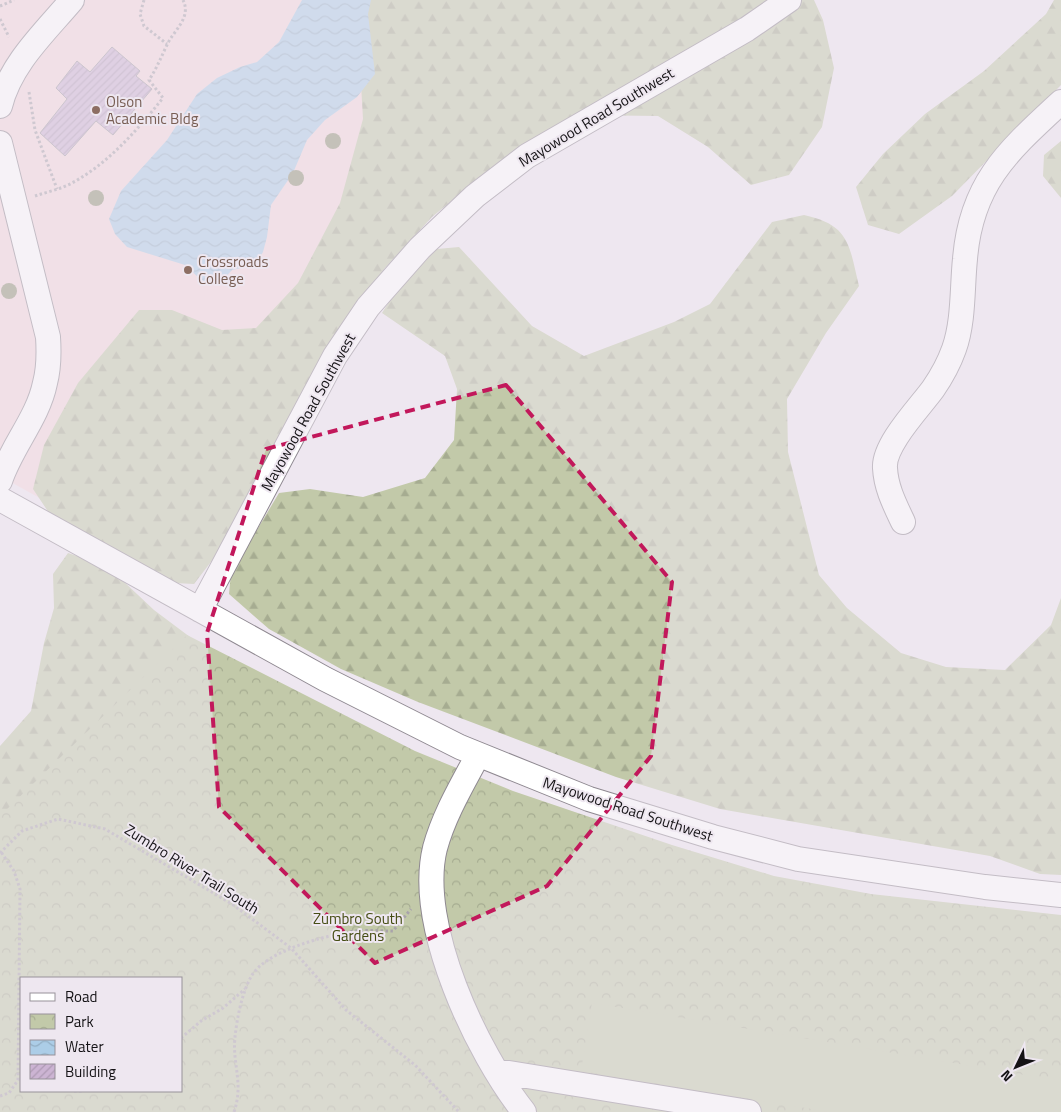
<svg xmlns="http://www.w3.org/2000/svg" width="1061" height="1112" font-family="'Titillium Web',sans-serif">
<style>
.education{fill:#f3d8db}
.forest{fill:url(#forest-firs)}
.park{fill:url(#park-crowns);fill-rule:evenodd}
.garden{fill:#c2c9a9}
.water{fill:url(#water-waves)}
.building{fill:url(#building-hatch);stroke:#a29ca4}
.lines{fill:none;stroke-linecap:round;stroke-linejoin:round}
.minor-casing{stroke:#8f8991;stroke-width:26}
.path{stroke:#a9a3ab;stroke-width:3;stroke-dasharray:2.5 2.5;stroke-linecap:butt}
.minor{stroke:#fff;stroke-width:24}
.tree{fill:#919276}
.marked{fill:none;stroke:#c2185b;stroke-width:4;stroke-dasharray:10 6;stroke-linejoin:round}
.education-dot{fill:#8d6e63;stroke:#eee7f0;stroke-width:2}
.labels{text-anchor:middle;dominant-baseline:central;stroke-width:4;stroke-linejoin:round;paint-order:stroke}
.education-label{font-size:15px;fill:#785e54;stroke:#eee7f0;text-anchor:start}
.street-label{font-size:15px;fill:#151316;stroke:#eee7f0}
.park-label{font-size:15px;fill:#454d13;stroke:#eee7f0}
</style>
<defs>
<pattern id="forest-firs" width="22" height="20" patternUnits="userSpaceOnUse" patternTransform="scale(1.25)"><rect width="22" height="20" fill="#c2c9a9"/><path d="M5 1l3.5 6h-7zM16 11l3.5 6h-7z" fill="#a6ac91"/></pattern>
<pattern id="park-crowns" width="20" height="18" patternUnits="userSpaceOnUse" patternTransform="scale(1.25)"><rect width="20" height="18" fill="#c2c9a9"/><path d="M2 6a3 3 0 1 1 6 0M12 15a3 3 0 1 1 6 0" fill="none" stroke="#a6ac91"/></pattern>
<pattern id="water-waves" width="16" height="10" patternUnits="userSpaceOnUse" patternTransform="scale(1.25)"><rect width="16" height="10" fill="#accde7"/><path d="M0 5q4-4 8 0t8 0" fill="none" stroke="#93afc5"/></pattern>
<pattern id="building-hatch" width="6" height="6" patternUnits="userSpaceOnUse" patternTransform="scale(1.25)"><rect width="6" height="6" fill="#ccb4d3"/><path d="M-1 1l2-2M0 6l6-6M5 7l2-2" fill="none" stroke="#ae9ab4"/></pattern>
</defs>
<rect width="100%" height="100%" fill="#eee7f0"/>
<path class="education" d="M 0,0 L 667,0 L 449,192 L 354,294 L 194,584 L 0,476 Z"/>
<path class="forest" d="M 353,0 L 814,0 L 823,20 L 834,68 L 822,127 L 789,175 L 751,185 L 708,147 L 658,116 L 576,115 L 488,171 L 432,217 L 385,268 L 327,348 L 217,554 L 194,584 L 174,583 L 49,513 L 33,489 L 44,445 L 78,383 L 139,310 L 172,310 L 222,330 L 256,328 L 298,283 L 340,203 L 363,119 L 358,31 Z
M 1054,0 L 1061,0 L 1061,85 L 952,196 L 899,234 L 868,225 L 856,187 L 883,154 L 925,114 L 984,71 L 1046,14 Z
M 1061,141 L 1061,198 L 1043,176 L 1044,155 Z
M 804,215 C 850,225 849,245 859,286 L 826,333 L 787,399 L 788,452 L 819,575 L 847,608 L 901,653 L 946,667 L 1005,670 L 1051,625 L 1061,598 L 1061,875 L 1040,874 L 990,856 L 720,809 L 616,777 L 418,702 L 341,669 L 269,629 L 229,594 L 231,573 L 279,493 L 310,489 L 363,497 L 425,478 L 454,440 L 457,389 L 445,356 L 382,313 L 397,289 L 437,249 L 459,247 L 532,326 L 584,356 L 674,322 L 710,304 L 772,222 Z
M 68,553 L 98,563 L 121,579 L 154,610 L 226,664 L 0,829 L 0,746 L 31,711 L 44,643 L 54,608 L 53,574 Z"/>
<path class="park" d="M 187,635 L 415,751 L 513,791 L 672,845 L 774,876 L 871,894 L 1061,915 L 1061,1112 L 0,1112 L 0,808 L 5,811 ZM 21,978 L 181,978 L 181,1091 L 21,1091 Z"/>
<path class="garden" d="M 592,1003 L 1061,1081 L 1061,1112 L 830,1112 L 581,1071 Z
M 617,1104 L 665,1112 L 616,1112 Z"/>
<path class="water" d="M 302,0 L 371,0 L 368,14 L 375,74 L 357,97 L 325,120 L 307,140 L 293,173 L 271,205 L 267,237 L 263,252 L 255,265 L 232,270 L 221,282 L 210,285 L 200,279 L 185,265 L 127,247 L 115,234 L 109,219 L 121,191 L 167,140 L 197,94 L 217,78 L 240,67 L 257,62 L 279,42 Z"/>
<path class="building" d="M 112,47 L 140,71 L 136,76 L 152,89 L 113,135 L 96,121 L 65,156 L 40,133 L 67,99 L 56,88 L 77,61 L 90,72 Z"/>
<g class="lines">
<defs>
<path id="minor" d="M 0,106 C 10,64 45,32 72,0
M 0,143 L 48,337 C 49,352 49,368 45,383 C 38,418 11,447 0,481
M 0,499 L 325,679 L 460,747 L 589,799 L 713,837 L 798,859 L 985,887 L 1061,895
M 903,522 C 895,505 886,488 885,468 C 883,445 920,407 933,389 C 942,376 949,363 954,349 C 964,321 962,287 965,259 C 971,183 1008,151 1061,102
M 200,610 L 335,356 L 368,307 L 420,248 L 475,196 L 527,156 L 747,29 L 789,0
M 478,755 C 462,785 444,815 435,848 C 416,925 477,1053 524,1112
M 496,1071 L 749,1112"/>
</defs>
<use href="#minor" class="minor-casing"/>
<path class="path" d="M 144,0 L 140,14 L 144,26 L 167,44
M 0,6 L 14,0
M 0,19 L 9,37
M 29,92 L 35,130 L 57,189
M 35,196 C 47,192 61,189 72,183 C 109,163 137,130 163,98 L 149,80 C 157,68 161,57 167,45 C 173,31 192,18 183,0
M 0,853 L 22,831 L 58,819 L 105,829 L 232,904 L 291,948 L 346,1010 L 415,1065 L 459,1112
M 181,1038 L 201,1021 L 223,1008 L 245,989
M 74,1091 L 83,1091
M 0,1096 L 9,1093 L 18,1080 L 20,889 L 14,871 L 1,852
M 234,1112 C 244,1083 232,1064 235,1037 C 237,1018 242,992 252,975 C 267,952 317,938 344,933 C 359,929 377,931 393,931 L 411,909"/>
<use href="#minor" class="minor"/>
</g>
<g class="tree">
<circle cx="333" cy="141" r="8"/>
<circle cx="296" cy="178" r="8"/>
<circle cx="96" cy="198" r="8"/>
<circle cx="9" cy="291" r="8"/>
</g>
<path d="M0 0H1061V1112H0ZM 506,385 L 672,582 L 651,756 L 547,886 L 375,963 L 219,807 L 207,633 L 266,449 Z" fill="#eee7f0" fill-opacity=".55" fill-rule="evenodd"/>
<path class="marked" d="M 506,385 L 672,582 L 651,756 L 547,886 L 375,963 L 219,807 L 207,633 L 266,449 Z"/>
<g class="education-dot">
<circle cx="96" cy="110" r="5"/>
<circle cx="188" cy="270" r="5"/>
</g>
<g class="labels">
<g class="education-label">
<text x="106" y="101">Olson<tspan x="106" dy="17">Academic Bldg</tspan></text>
<text x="198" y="261">Crossroads<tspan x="198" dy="17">College</tspan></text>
</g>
<g class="street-label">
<text transform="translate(596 117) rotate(-31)">Mayowood Road Southwest</text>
<text transform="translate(308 412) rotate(-61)">Mayowood Road Southwest</text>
<text transform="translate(628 809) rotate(18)">Mayowood Road Southwest</text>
<text transform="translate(192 869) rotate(32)">Zumbro River Trail South</text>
</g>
<g class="park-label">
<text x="358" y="918">Zumbro South<tspan x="358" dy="17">Gardens</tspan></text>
</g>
</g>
<rect x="20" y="977" width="162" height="115" fill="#eee7f0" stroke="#979299"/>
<rect x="30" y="993" width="25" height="8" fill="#ffffff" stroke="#979299"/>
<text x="65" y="1002" font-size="15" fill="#151316">Road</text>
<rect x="30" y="1014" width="25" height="15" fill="url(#park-crowns)" stroke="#979299"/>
<text x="65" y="1027" font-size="15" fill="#151316">Park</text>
<rect x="30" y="1040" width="25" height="15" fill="url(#water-waves)" stroke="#979299"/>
<text x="65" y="1052" font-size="15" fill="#151316">Water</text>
<rect x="30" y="1064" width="25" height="15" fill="url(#building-hatch)" stroke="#979299"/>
<text x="65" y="1077" font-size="15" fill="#151316">Building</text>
<g transform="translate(1016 1067) rotate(227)" stroke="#eee7f0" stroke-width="4" paint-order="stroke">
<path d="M0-4L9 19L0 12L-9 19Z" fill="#151316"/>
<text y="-8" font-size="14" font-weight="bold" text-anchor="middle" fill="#151316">N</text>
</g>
</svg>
